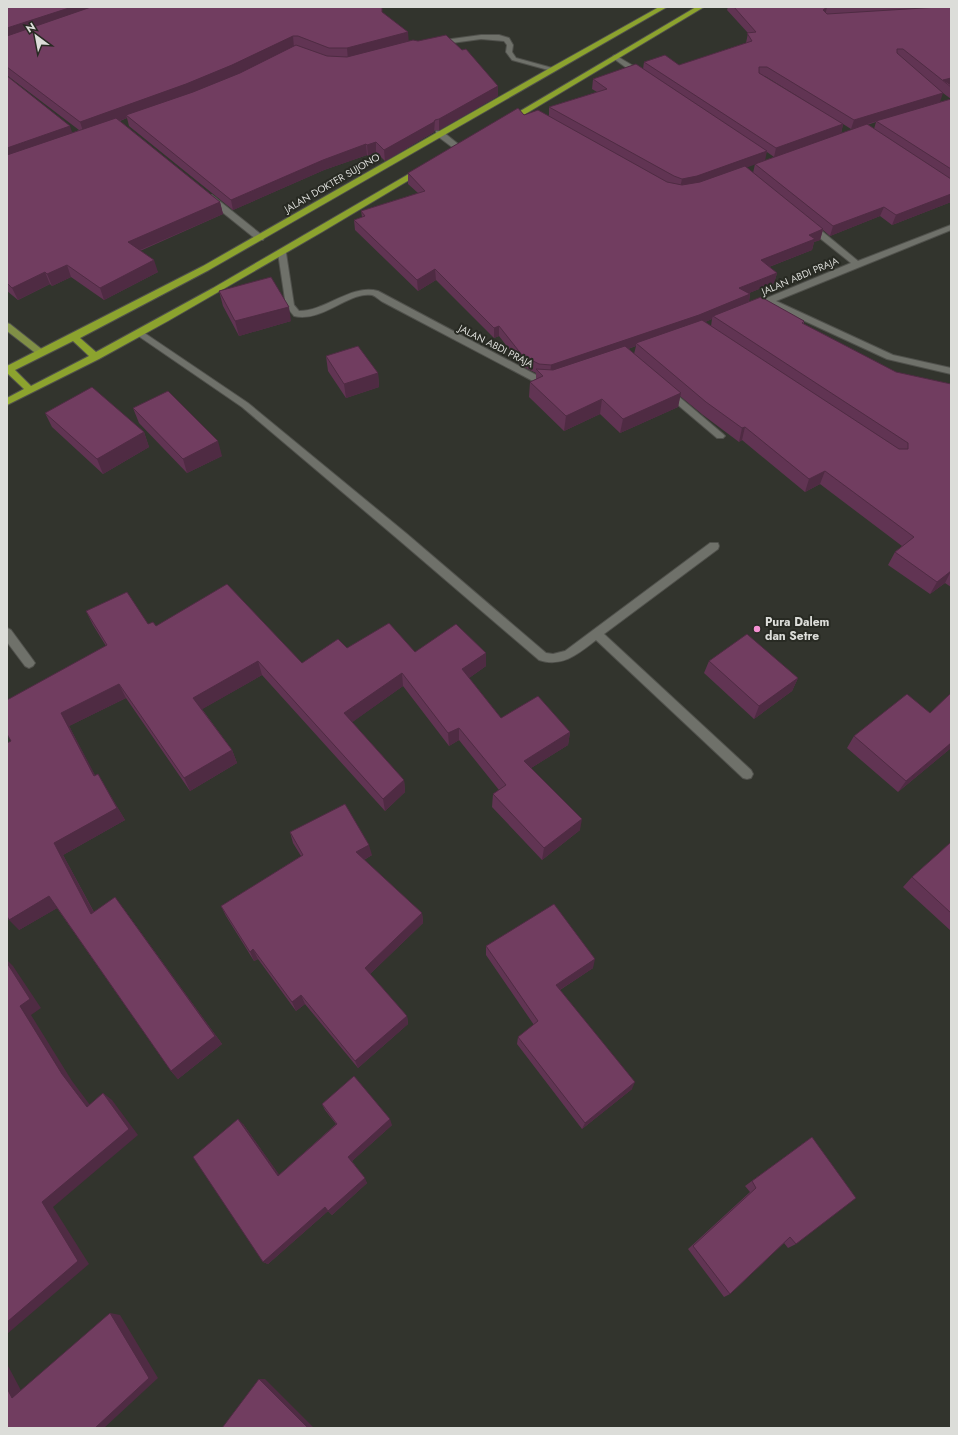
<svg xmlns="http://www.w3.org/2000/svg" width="958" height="1435" font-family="Jost,sans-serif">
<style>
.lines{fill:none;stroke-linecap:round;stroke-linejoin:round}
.minor-casing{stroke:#50514c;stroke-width:2}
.major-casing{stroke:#50514c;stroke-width:2}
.highway-casing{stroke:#50514c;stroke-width:2}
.minor{fill:#6f716a;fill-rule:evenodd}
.major{fill:#808f46;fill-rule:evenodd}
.highway{fill:#8ca32e;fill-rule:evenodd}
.wall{fill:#613453;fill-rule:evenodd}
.shaded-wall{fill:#4f2b43}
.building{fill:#713d60;stroke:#4f2b43}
.poi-dot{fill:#f591d2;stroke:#282a23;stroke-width:1.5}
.labels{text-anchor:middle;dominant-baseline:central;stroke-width:4;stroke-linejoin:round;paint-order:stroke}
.far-street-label{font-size:10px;fill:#dcddd9;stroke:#282a23}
.poi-label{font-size:12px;font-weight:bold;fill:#dcddd9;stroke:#282a23;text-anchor:start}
</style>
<rect width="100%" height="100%" fill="#32342d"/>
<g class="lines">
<defs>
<path id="minor" d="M 481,35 L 499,35 L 509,38 L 513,45 L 512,52 L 516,58 L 556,69 L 552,71 L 512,60 L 506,52 L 507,45 L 504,41 L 481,39 L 437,45 L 434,43 L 437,41 Z
M 615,55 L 645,73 L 645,77 L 639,77 L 613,58 L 613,56 Z
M 436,131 L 442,131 L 463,148 L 462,150 L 456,150 L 436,135 Z
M 206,195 L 212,195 L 263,236 L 264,238 L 263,240 L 257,240 L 206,199 Z
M 806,223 L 812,223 L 858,261 L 951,225 L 951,230 L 776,301 L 893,355 L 951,368 L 951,374 L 887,359 L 768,304 L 756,309 L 750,309 L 749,307 L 750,305 L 851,263 L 806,227 L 805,225 Z
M 282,250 L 286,253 L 294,305 L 299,311 C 327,311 350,284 378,291 L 538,376 L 551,377 L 556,380 L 551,383 L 533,381 L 383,302 C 379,300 376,296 372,295 C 349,291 322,323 294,316 L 286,306 L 278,253 Z
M 140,330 L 248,403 L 407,534 L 546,653 L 553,654 L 565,651 L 710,543 L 718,543 L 719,546 L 718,549 L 604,634 L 751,770 L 753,774 L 751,778 L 747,779 L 743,778 L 596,640 C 578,654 562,668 539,660 L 399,540 L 242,407 L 137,335 L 135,333 Z
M 668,389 L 671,390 L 723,434 L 725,436 L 723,438 L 717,438 L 665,394 L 663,392 L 665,390 Z
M 7,628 L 11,630 L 33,660 L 35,663 L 33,666 L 29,668 L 25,666 L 7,642 Z"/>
<path id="major" d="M 7,323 L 10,324 L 44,351 L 46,353 L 44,355 L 38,355 L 7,331 Z"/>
<path id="highway" d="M 659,7 L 667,7 L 209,270 L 80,338 L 96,352 L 213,288 L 419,168 L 425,168 L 426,170 L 322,232 L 168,321 L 99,359 L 7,405 L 7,398 L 24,389 L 7,373 L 7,366 L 203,266 L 550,68 ZM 73,341 L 89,356 L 31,386 L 15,370 Z
M 696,7 L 704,7 L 512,122 L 509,122 L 505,120 Z"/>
</defs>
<use href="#minor" class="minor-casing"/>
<use href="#major" class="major-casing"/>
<use href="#highway" class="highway-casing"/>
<use href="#minor" class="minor"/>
<use href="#major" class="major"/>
<use href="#highway" class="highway"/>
</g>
<path class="wall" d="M 7,7 L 382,13 L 408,32 L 408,41 L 498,96 L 439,130 L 435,130 L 434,132 L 385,161 L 376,152 L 368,156 L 367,155 L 324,170 L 233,210 L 129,126 L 127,118 L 120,121 L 220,202 L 223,214 L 140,251 L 158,272 L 104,300 L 71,277 L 52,286 L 50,284 L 18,300 L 7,291 L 7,76 L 72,133 L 79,130 L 8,76 L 7,76 Z
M 728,7 L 951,7 L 951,202 L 892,225 L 880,216 L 830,236 L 823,230 L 820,240 L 814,242 L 812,250 L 769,267 L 777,273 L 774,283 L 749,293 L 750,294 L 749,302 L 804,321 L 804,324 L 896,372 L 951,384 L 951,587 L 945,583 L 930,594 L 888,565 L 895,552 L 902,546 L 820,484 L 805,492 L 742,440 L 739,442 L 703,415 L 680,396 L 678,407 L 620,433 L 600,414 L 564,431 L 529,397 L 530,382 L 536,379 L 536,373 L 522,366 L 499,336 L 494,338 L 436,280 L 418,291 L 355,230 L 354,220 L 362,217 L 361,211 L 418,193 L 408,184 L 408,173 L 524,115 L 549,116 L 549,107 L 597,92 L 592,89 L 593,79 L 643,69 L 644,62 L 679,65 L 746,43 L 748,33 L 727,10 ZM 764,76 L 765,76 L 831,117 ZM 939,90 L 951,99 L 940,102 ZM 876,122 L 874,129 L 867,125 ZM 843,124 L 851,129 L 860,127 L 841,134 ZM 767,152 L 774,157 L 755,164 L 753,173 L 746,167 ZM 712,319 L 711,326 L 705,322 ZM 636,346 L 634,354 L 628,349 Z
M 219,291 L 291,321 L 239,336 L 223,306 Z
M 326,356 L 378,373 L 379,387 L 346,398 L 328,371 Z
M 133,408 L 222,456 L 187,473 L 139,423 Z
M 45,413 L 144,432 L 149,447 L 103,474 L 52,427 Z
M 86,611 L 148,624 L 302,663 L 347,648 L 415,652 L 486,666 L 469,678 L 501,718 L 570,732 L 568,745 L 531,768 L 580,830 L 542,860 L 492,807 L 493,794 L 499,790 L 459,740 L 449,746 L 403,686 L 352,722 L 404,780 L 405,792 L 385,811 L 262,675 L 202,709 L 232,750 L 237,763 L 190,791 L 126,698 L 69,726 L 95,776 L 105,787 L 125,820 L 63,855 L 94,912 L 123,908 L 222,1044 L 178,1079 L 171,1071 L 57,908 L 19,930 L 11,741 L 106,646 L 93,625 Z
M 709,661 L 798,678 L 792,691 L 754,719 L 704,673 Z
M 930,713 L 951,748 L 898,792 L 847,748 L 854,736 Z
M 290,832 L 372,855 L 364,860 L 422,913 L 423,923 L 370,974 L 407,1016 L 408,1024 L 358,1068 L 305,1004 L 296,1011 L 258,959 L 254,961 L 226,916 L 221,906 L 301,856 L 293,843 Z
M 951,842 L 951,931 L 903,887 L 912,877 L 939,853 Z
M 486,946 L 593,968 L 560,990 L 632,1089 L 582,1129 L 517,1044 L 518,1037 L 534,1025 L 486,955 Z
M 322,1104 L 392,1125 L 352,1161 L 367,1183 L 332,1215 L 328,1211 L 268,1264 L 263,1262 L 243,1124 L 279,1175 L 336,1124 L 325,1110 Z
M 812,1137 L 796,1244 L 788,1248 L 784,1243 L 730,1294 L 724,1297 L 688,1249 L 750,1192 L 745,1186 Z"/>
<path class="shaded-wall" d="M 72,7 L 110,7 L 7,41 L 7,28 Z
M 827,7 L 825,16 L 823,10 Z
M 408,32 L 409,44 L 348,60 L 347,48 Z
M 293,36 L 294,48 L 234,77 L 188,96 L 126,115 L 127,118 L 84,134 L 80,122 Z
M 951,78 L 951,87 L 943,80 Z
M 498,86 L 498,96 L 439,130 L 439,119 Z
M 943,93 L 940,102 L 851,129 L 854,120 Z
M 435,120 L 434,132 L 385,161 L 384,150 Z
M 843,124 L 841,134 L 774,157 L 776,148 Z
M 70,126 L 74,138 L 7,161 L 7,148 Z
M 376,142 L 376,152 L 368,156 L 367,145 Z
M 366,144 L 367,155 L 324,170 L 233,210 L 231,200 L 323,160 Z
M 767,151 L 765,161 L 696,186 L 680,188 L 682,179 Z
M 951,194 L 951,202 L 892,225 L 896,215 Z
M 220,202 L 223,214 L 131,254 L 128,242 Z
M 884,207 L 880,216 L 830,236 L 833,226 Z
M 823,229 L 820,240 L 814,242 L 812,250 L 758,271 L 761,260 L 809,235 Z
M 154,260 L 158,272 L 104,300 L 100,288 Z
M 67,265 L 71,277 L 52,286 L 47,274 Z
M 435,269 L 436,280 L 418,291 L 417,280 Z
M 45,272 L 50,284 L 18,300 L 12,288 Z
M 777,273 L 774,283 L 737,298 L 739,288 Z
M 750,294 L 748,305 L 713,316 L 712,319 L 696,326 L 636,343 L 636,346 L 550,375 L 551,365 Z
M 289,307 L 291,321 L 239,336 L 235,321 Z
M 499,326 L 499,336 L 494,338 L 494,328 Z
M 378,373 L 379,387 L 346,398 L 344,384 Z
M 681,393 L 678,407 L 620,433 L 623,419 Z
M 602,399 L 600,414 L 564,431 L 566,416 Z
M 745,427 L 742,440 L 739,442 L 742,428 Z
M 144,432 L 149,447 L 103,474 L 97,459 Z
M 218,441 L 222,456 L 187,473 L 183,459 Z
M 825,471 L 820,484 L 805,492 L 809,479 Z
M 951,571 L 945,583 L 930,594 L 937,582 Z
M 486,653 L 486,666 L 462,683 L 462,669 Z
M 258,661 L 262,675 L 199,711 L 193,698 Z
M 402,673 L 403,686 L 347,726 L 344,713 Z
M 798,678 L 792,691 L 754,719 L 759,706 Z
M 119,684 L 126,698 L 69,726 L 102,788 L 94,776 L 61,713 Z
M 459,728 L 459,740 L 449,746 L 448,733 Z
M 570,732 L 568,745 L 523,773 L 524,761 Z
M 951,743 L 951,748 L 898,792 L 906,781 Z
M 232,750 L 237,763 L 190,791 L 184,778 Z
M 98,774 L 125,820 L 63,855 L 100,924 L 91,914 L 54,843 Z
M 404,780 L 405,792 L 385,811 L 383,799 Z
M 582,819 L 580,830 L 542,860 L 544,848 Z
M 369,845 L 372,855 L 358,863 L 356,852 Z
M 49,896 L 59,907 L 19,930 L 9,920 Z
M 123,908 L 222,1044 L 178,1079 L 171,1071 Z
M 422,913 L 423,923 L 367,977 L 365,968 Z
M 253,949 L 258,959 L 254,961 L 250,952 Z
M 595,959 L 593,968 L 555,993 L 556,985 Z
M 7,960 L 13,966 L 41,1008 L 31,1015 L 72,1081 L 96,1113 L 87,1107 L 62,1074 L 20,1006 L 7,963 Z
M 301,995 L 305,1004 L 296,1011 L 292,1002 Z
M 407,1016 L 408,1024 L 358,1068 L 355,1061 Z
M 635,1082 L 632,1089 L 582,1129 L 585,1123 Z
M 103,1093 L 112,1100 L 138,1135 L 53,1207 L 89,1264 L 7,1334 L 7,1322 L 42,1202 Z
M 238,1119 L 243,1124 L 283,1180 L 278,1176 Z
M 390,1119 L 392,1125 L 351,1162 L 348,1157 Z
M 365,1178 L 367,1183 L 332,1215 L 328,1211 Z
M 325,1207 L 328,1211 L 268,1264 L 263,1262 Z
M 110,1313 L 120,1315 L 158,1378 L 104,1428 L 95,1428 Z
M 7,1364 L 25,1398 L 12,1398 L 7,1388 Z
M 259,1379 L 265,1379 L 314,1428 L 308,1428 Z"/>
<path class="building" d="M 7,7 L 72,7 L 7,28 Z
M 91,7 L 382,7 L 382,12 L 408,32 L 347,48 L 329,48 L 298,36 L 293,36 L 232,65 L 186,84 L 80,122 L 7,67 L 7,36 Z
M 734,7 L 827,7 L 823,10 L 827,14 L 939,7 L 951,7 L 951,78 L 943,80 L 951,85 L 951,87 L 903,49 L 897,49 L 897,53 L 943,93 L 854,120 L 767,67 L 759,67 L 759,73 L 843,124 L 776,148 L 644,62 L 665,55 L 679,65 L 752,41 L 747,33 L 756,32 Z
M 446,35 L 462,50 L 466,49 L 498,86 L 439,119 L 435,120 L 434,122 L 384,150 L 376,142 L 367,145 L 366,144 L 323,160 L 231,200 L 126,115 L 193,92 L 240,73 L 296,45 L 327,56 L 347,57 L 413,40 L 418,41 Z
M 636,64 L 767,151 L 697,176 L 682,179 L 674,176 L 549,107 L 607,89 L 593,79 Z
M 7,76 L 70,126 L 7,148 Z
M 951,99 L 951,169 L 876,121 Z
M 518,108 L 524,115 L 538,110 L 667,182 L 682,185 L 700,182 L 745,166 L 823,229 L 809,235 L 815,239 L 761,260 L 777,273 L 739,288 L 750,294 L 699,315 L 551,365 L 539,364 L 522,355 L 499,326 L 494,328 L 435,269 L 417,280 L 354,220 L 365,216 L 361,211 L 425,191 L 408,173 Z
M 116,118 L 220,202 L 128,242 L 154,260 L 100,288 L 67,265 L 47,274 L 45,272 L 12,288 L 7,283 L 7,155 Z
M 867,124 L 951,179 L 951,194 L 896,215 L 884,207 L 833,226 L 755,164 Z
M 271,277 L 289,307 L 235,321 L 219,291 Z
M 761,297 L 804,321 L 802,323 L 896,372 L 951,384 L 951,571 L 937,582 L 895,552 L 914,537 L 825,471 L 809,479 L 745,427 L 742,428 L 706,402 L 636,343 L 702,320 L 899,449 L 908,449 L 908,443 L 713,316 Z
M 358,346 L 378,373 L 344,384 L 326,356 Z
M 625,346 L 681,393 L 623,419 L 602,399 L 566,416 L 530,382 L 543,376 L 536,369 L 553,370 Z
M 92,387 L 144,432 L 97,459 L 45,413 Z
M 168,391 L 218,441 L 183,459 L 133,408 Z
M 227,584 L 302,663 L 338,639 L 347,648 L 389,623 L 415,652 L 456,624 L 486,653 L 462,669 L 501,718 L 538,696 L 570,732 L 524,761 L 582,819 L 544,848 L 493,794 L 506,785 L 459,728 L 448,733 L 402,673 L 344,713 L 404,780 L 383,799 L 258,661 L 193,698 L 232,750 L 184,778 L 119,684 L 61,713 L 94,776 L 98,774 L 117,808 L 54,843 L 91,914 L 115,897 L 215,1036 L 171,1071 L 49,896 L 9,920 L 7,916 L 7,743 L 11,741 L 7,734 L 7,700 L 107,645 L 86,611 L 127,592 L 148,624 L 153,622 L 156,626 Z
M 747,634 L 798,678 L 759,706 L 709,661 Z
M 951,693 L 951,743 L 906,781 L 854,736 L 907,694 L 930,713 Z
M 345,804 L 369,845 L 356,852 L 422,913 L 365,968 L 407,1016 L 355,1061 L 301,995 L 292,1002 L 253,949 L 250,952 L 221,906 L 303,855 L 290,832 Z
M 951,842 L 951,913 L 912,877 L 939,853 Z
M 554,904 L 595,959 L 556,985 L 635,1082 L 585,1123 L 518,1037 L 538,1021 L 486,946 Z
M 7,963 L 30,999 L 20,1006 L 62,1074 L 87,1107 L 103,1093 L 129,1129 L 42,1202 L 78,1261 L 7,1322 Z
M 354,1076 L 390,1119 L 348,1157 L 365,1178 L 328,1211 L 325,1207 L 263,1262 L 193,1157 L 238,1119 L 278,1176 L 337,1124 L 322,1104 Z
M 812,1137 L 856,1198 L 796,1244 L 790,1237 L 730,1294 L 693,1246 L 756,1188 L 752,1181 Z
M 110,1313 L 149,1378 L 95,1428 L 7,1428 L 7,1388 L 12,1398 Z
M 259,1379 L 308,1428 L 222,1428 Z"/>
<circle class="poi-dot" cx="757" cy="629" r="4"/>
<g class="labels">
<g class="far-street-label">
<text transform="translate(332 183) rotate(-30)">JALAN DOKTER SUJONO</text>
<text transform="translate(800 276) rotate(-23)">JALAN ABDI PRAJA</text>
<text transform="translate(496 346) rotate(27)">JALAN ABDI PRAJA</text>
</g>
<g class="poi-label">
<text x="765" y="622">Pura Dalem<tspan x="765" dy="14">dan Setre</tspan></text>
</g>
</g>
<rect width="958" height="1435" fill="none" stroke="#dcddd9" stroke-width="16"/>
<g transform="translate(36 36) rotate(328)" stroke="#282a23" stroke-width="3" paint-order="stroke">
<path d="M0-3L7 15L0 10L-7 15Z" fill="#dcddd9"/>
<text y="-6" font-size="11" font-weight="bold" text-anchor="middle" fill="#dcddd9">N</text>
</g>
</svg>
